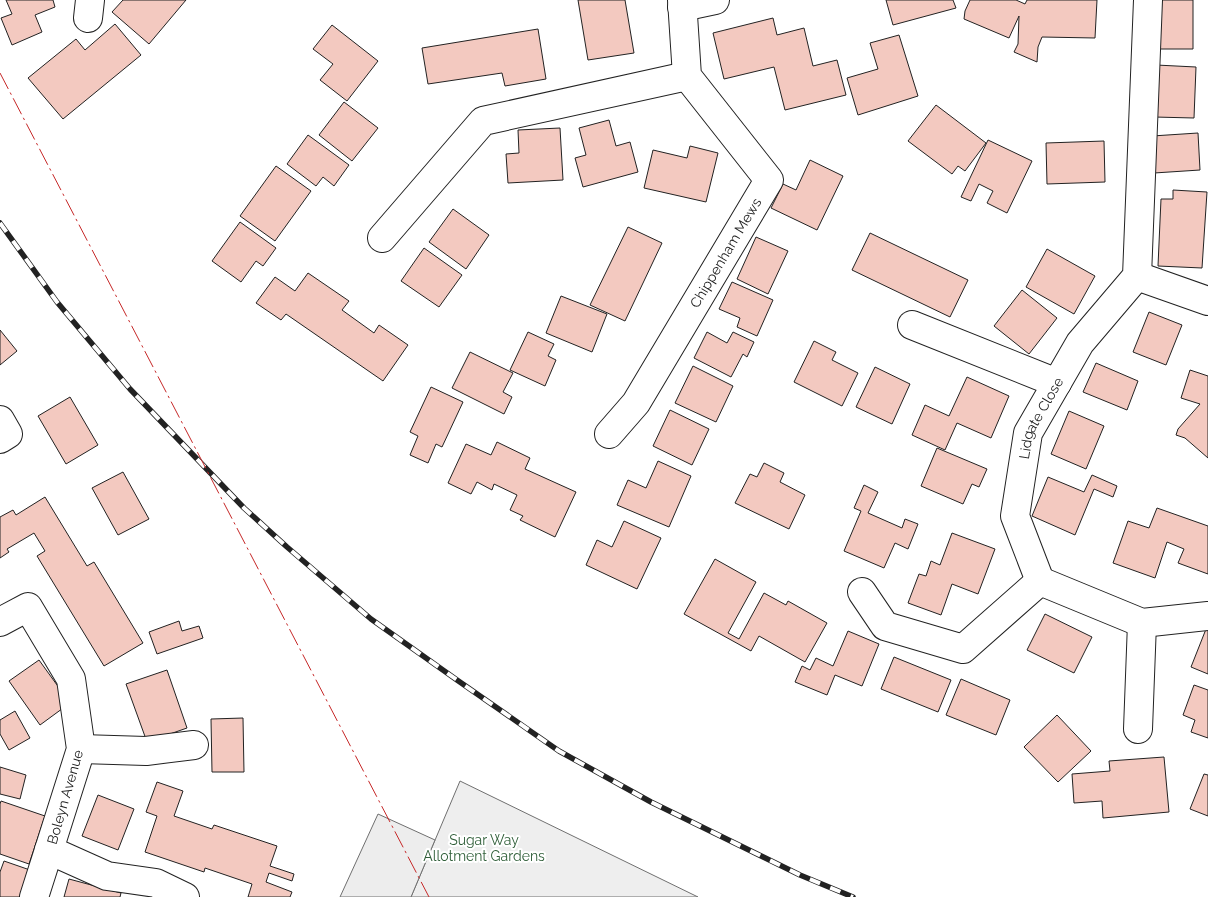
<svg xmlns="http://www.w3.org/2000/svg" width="1208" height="897" font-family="Raleway,sans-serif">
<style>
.green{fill:#eee;stroke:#6f6f6f}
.parking{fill:#ededed;stroke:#6f6f6f}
.building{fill:#f3c9c0;stroke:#222}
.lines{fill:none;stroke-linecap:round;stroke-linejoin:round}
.minor-casing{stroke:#222;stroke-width:30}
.minor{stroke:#fff;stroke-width:28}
.rail-casing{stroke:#222;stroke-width:5.5}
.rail{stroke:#fff;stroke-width:4;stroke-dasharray:11;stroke-linecap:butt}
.power{stroke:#c62828;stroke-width:1;stroke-dasharray:18 4 2.5 4;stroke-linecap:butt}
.labels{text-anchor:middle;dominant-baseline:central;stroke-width:4;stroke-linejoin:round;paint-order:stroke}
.street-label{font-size:14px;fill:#222;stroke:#fff}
.park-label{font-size:14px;fill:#2f5e38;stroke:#fff}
</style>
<rect width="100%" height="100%" fill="#fff"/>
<path class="green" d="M 460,781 L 698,897 L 411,897 Z"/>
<path class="parking" d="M 378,814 L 435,840 L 411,897 L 340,897 Z"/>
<path class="building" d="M 6,0 L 53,0 L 55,7 L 35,15 L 42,32 L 12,45 L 1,18 L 12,14 Z
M 123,0 L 186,0 L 149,44 L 112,12 Z
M 578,0 L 625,0 L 634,53 L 588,60 Z
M 886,0 L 953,0 L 956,8 L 893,25 Z
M 970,0 L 1016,0 L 1025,4 L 1027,0 L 1097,0 L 1095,38 L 1042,37 L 1038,47 L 1037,62 L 1014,52 L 1018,44 L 1019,16 L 1009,38 L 964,19 L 965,11 Z
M 1156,0 L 1193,0 L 1193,49 L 1156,49 Z
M 773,18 L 777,35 L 804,28 L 813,66 L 837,60 L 846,95 L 785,110 L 774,67 L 724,79 L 713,33 Z
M 115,24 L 141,55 L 63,119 L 28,78 L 76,39 L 85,50 Z
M 332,25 L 378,61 L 347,101 L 320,80 L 333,64 L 313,49 Z
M 538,29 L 546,79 L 505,86 L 502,73 L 428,84 L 422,48 Z
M 899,35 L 918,96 L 858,115 L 847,78 L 878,69 L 870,43 Z
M 1156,65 L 1196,67 L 1194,118 L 1154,117 Z
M 344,102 L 378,128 L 352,161 L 319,135 Z
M 936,105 L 986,143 L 965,171 L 958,166 L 952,174 L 908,141 Z
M 609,120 L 616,146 L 630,142 L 638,172 L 583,187 L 575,158 L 586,155 L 579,128 Z
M 560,128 L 563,180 L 508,183 L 506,154 L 519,153 L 518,130 Z
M 1198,133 L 1200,170 L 1154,173 L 1152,136 Z
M 308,135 L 349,165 L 334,186 L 323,177 L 316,186 L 287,164 Z
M 988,140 L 1032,161 L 1007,213 L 987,203 L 993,191 L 979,184 L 971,201 L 961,197 Z
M 1104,141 L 1105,182 L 1047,184 L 1046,143 Z
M 690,146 L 718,153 L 706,202 L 644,188 L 653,150 L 687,158 Z
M 810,160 L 843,176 L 817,230 L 771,208 L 783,184 L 796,190 Z
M 276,166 L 311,191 L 275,241 L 240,216 Z
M 1173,190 L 1207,192 L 1202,268 L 1158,266 L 1161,199 L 1173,199 Z
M 453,209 L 489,235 L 466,269 L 429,242 Z
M 240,222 L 276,248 L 263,266 L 256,261 L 241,282 L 212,261 Z
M 628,227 L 662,243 L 625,321 L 590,305 Z
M 870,233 L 968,280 L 950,317 L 852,270 Z
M 756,237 L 788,251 L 768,294 L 737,279 Z
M 424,248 L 462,275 L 439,307 L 401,281 Z
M 1047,249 L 1095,276 L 1074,314 L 1026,287 Z
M 308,273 L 349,301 L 342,310 L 374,333 L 379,325 L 408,345 L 383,381 L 286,314 L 281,320 L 256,303 L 275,277 L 295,291 Z
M 732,282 L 773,300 L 757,336 L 737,327 L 740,318 L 719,309 Z
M 1022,290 L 1057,318 L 1029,354 L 994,326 Z
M 561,296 L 607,314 L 592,352 L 546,333 Z
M 1149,312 L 1182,325 L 1166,365 L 1133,352 Z
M 0,330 L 17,351 L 0,365 Z
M 528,332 L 554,344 L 548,356 L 556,360 L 545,386 L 510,370 Z
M 707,332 L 727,343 L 733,332 L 754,342 L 747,357 L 743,354 L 731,377 L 694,358 Z
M 814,341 L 836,352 L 832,360 L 858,373 L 842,406 L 794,382 Z
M 470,352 L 513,373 L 503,392 L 512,397 L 504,414 L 452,388 Z
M 1096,363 L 1138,381 L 1127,410 L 1083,392 Z
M 693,366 L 733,386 L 716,422 L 675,403 Z
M 875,367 L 910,384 L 892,424 L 856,407 Z
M 1190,370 L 1208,376 L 1208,458 L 1185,438 L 1176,435 L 1178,429 L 1200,404 L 1181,398 Z
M 967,377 L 1009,396 L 991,438 L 957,423 L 945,450 L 912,435 L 925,405 L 949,416 Z
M 431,387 L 463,402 L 442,447 L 436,444 L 428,463 L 410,455 L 418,436 L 410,432 Z
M 70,397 L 98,445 L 66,464 L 38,416 Z
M 670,410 L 709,429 L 692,465 L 653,446 Z
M 1069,411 L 1104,426 L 1086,469 L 1051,454 Z
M 497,442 L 530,458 L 525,469 L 576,492 L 555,537 L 520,520 L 523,516 L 510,510 L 517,495 L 494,484 L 492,490 L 477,482 L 471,494 L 448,483 L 466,444 L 491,455 Z
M 937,448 L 987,469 L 979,487 L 972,484 L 963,504 L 921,486 Z
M 658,461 L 691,476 L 669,527 L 617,505 L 628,480 L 646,488 Z
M 764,463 L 784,473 L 780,482 L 805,495 L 789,529 L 735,503 L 750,474 L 757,477 Z
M 123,472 L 149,519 L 118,535 L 92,488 Z
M 1092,475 L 1117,486 L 1113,497 L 1094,489 L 1075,535 L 1032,516 L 1048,477 L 1084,492 Z
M 864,485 L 878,492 L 868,513 L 902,528 L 905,519 L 918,524 L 908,549 L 895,543 L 884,568 L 844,551 L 861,511 L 854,508 Z
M 45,497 L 87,566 L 94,562 L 143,643 L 104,666 L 37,556 L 45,551 L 34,533 L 7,549 L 9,552 L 0,558 L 0,517 L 13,510 L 16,515 Z
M 1157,508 L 1208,526 L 1208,574 L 1178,563 L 1184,549 L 1167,542 L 1155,578 L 1113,563 L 1128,521 L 1149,528 Z
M 624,521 L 661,538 L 637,589 L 586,565 L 597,540 L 612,547 Z
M 952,533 L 995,549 L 978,594 L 952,584 L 941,615 L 908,603 L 919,574 L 926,576 L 931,561 L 940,565 Z
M 715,559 L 756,582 L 728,633 L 739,639 L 764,593 L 786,605 L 788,601 L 827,623 L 805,662 L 759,636 L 751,651 L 684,614 Z
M 1045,614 L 1092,637 L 1074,673 L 1027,650 Z
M 179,621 L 182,631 L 199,626 L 203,638 L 157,654 L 149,632 Z
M 1208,624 L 1208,674 L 1191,667 Z
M 848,631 L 879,644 L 862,686 L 835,675 L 827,695 L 795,682 L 802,666 L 810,670 L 816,658 L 833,666 Z
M 894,657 L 951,680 L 938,712 L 881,689 Z
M 39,660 L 70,703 L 40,725 L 9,681 Z
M 167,670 L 187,728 L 147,742 L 126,684 Z
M 961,679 L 1010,700 L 996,735 L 946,715 Z
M 1194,685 L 1208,690 L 1208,738 L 1191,732 L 1195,720 L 1183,715 Z
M 15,711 L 30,738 L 9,750 L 0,734 L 0,720 Z
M 1057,715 L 1091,751 L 1058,782 L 1024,747 Z
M 243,718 L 244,772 L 212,772 L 211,719 Z
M 1164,757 L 1169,812 L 1103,818 L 1102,801 L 1074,803 L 1072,774 L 1110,771 L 1109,761 Z
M 0,767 L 26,775 L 20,799 L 0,794 Z
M 1204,774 L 1208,775 L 1208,816 L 1190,809 Z
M 157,782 L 183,791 L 174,816 L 212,829 L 214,825 L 277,846 L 270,866 L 294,874 L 292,881 L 269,873 L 266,882 L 292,892 L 290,897 L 248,897 L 252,884 L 205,868 L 204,872 L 145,852 L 157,816 L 146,812 Z
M 98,795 L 134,809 L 118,850 L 82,836 Z
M 1,801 L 45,816 L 29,864 L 0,854 L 0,804 Z
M 4,861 L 30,870 L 21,897 L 0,897 L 0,872 Z
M 69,879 L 121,893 L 120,897 L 64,897 Z"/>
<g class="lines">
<defs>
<g id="minor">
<path d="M 682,7 L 715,0"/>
<path d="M 88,18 L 90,0"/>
<path d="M 382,238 L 483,121 L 687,76"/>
<path d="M 1137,276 L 1208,301"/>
<path d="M 912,325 L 1057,383"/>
<path d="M 0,420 L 8,434 L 0,439"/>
<path id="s1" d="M 609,434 L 636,403 L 769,180 L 687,76 L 682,0"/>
<path id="s2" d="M 1040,581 L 1015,516 L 1028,433 L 1080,343 L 1137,276 L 1148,0"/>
<path d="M 862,592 L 885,626 L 963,649 L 1040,581 L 1142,623 L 1208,616"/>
<path d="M 0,622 L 28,607 L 71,679 L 81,749 L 49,850 L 107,876 L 156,883 L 185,897"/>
<path d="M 1138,729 L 1142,623"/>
<path d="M 81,749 L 146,751 L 194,745"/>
<path d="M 34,897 L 49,850"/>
</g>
</defs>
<use href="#minor" class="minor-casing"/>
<use href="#minor" class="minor"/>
<defs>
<path id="rail" d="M 0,223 L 57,302 L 130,389 L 244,508 L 287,547 L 371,619 L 457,680 L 559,751 L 651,802 L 800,875 L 853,897"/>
</defs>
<use href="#rail" class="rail-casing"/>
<use href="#rail" class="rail"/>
<path class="power" d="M 0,73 L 429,897"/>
</g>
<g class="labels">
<g class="street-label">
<text stroke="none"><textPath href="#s1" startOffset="216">Chippenham Mews</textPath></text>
<text stroke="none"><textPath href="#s2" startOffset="172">Lidgate Close</textPath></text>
<text transform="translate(65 797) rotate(-74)">Boleyn Avenue</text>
</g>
<g class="park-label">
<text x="484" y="840">Sugar Way<tspan x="484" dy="16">Allotment Gardens</tspan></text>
</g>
</g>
</svg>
